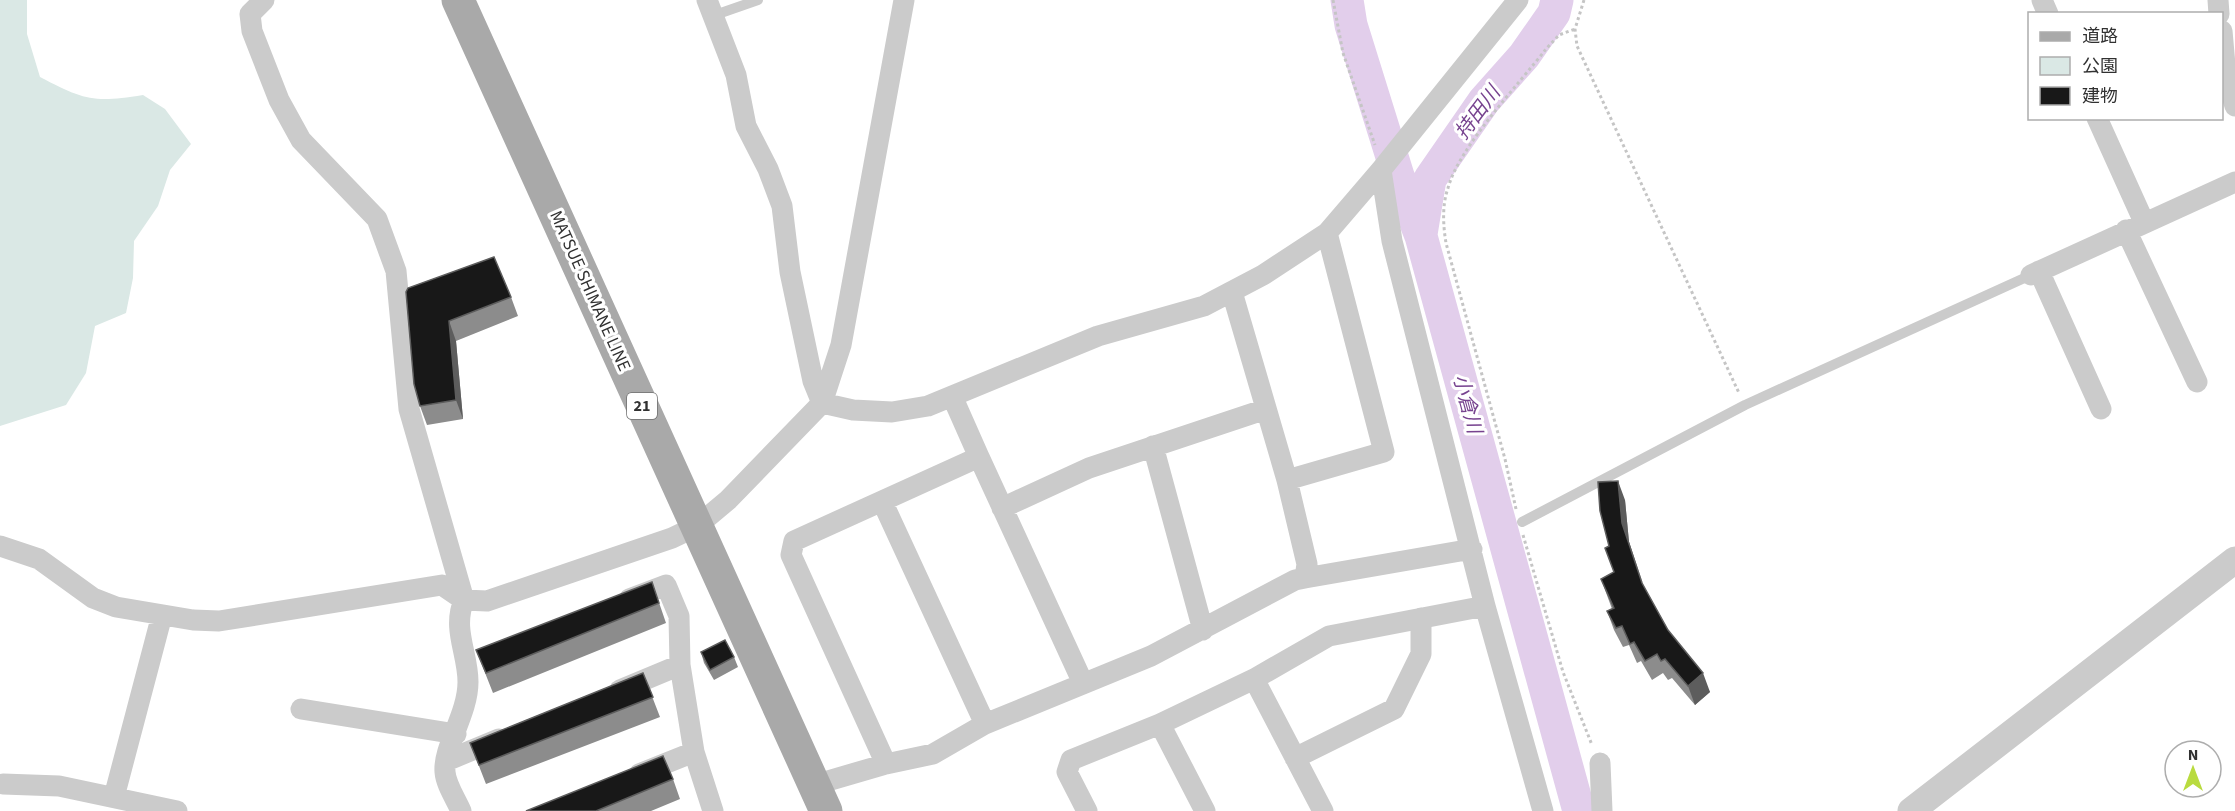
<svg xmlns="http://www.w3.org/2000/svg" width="2235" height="811" font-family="'Source Sans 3','Noto Sans JP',sans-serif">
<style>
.green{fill:#dae8e5}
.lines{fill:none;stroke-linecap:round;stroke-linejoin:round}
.river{stroke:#e2ceeb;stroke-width:33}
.path{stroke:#c5c5c5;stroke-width:3;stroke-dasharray:3 3;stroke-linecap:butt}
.service{stroke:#cbcbcb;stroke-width:10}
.minor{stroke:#cbcbcb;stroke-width:21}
.tertiary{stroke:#cbcbcb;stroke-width:27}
.primary{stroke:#a9a9a9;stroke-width:33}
.wall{fill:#8c8c8c}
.shaded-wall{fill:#5d5d5d}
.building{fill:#181818;stroke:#5d5d5d;stroke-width:1.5}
.labels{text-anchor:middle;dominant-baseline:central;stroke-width:6;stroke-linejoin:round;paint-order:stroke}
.shield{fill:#fff;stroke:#6f6f6f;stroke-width:1.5}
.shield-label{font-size:16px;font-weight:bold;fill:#313131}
.street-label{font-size:18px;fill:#313131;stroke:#fff}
.water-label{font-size:20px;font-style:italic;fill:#77438f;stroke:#fff}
</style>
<rect width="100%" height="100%" fill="#fff"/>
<path class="green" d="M 0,0 L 27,0 L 27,34 L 40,77 C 84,100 93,103 143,95 L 165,109 L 191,144 L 170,170 L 158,206 L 134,241 L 133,278 L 126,313 L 95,326 L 86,373 L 66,405 L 0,426 Z"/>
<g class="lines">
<path class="river" d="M 1347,0 L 1351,25 L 1398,176 L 1421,236 L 1579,811
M 1421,234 L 1430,179 L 1484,101 L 1524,56 L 1554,13 L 1557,0"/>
<path class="path" d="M 1333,0 L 1343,53 L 1375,145
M 1584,0 L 1575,29 L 1577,46 L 1739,393
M 1516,509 L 1505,459 L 1446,243 C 1443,225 1442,205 1448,188 C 1459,147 1519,84 1546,49 L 1559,35 L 1575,29
M 1523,535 L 1563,672 L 1592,745"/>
<path class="service" d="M 715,15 L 758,0
M 1522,522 L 1745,405 L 2031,275"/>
<path class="minor" d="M 264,0 L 250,14 L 252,31 L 279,100 L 301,140 L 377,219 L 396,271 L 409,409 L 464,600 C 452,629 468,653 468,682 C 468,714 443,747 445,772 C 446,785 456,799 461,811
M 707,0 L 736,75 L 746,126 L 768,169 L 782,206 L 790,272 L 813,381 L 822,403
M 2042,0 L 2048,14
M 2218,0 L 2219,14
M 2222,31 L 2226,76 L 2235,106
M 2097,118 L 2144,222
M 1381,170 L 1392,241 L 1485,606 L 1543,811
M 2126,230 L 2197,382
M 2039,271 L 2101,409
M 2031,275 L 2235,182
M 1232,292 L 1287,480 L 1384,452 L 1327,233
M 822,403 L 853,410 L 892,412 L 928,406 L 1098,336 L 1204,306 L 1263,275 L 1327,233 L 1381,170 L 1518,0
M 1153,446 L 1203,630
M 979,457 L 1083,683
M 1287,480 L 1307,564 L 1305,578 L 1472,549
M 882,501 L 985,724
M 1002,508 L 1089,468 L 1266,409
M 0,546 L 39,559 L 93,598 L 116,607 L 193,620 L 219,621 L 442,585 L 464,600 L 487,601 L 672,538 L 697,526 L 728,500 L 822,403 L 841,345 L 904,0
M 629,599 L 666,585 L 679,616 L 680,665 L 694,752 L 713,811
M 1254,679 L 1323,811
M 620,690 L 680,665
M 301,709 L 456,734
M 1160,724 L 1205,811
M 1295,758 L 1394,709 L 1421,654 L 1421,618
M 446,761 L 499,739
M 1600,763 L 1602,811
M 886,764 L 791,555 L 794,541 L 979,457 L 952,396
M 639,774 L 694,752
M 3,784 L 59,786 L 177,811
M 814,785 L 886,764 L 933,754 L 985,724 L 1151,656 L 1295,580 L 1305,578
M 114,797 L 162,615
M 1087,811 L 1067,772 L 1071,760 L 1160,724 L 1254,679 L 1329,636 L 1485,606"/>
<path class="tertiary" d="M 1911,811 L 2235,560"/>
<path class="primary" d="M 458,0 L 826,811"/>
</g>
<path class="wall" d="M 406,292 L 511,297 L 518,316 L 456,341 L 463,419 L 427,425 L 420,406 Z
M 1625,500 L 1629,542 L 1643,585 L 1668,630 L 1710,692 L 1695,705 L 1672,678 L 1668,680 L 1663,673 L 1652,680 L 1641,661 L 1637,663 L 1629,645 L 1623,647 L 1614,630 L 1607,611 L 1612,609 L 1601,579 L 1614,572 L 1609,546 Z
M 652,582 L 666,623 L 493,693 L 476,650 Z
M 701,652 L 734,657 L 738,667 L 714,680 L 704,663 Z
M 643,673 L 660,717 L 486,784 L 470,743 Z
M 673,779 L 680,799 L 651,811 L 526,811 Z"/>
<path class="shaded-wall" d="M 449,321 L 456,341 L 463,419 L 456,400 Z
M 1618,481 L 1625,500 L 1629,542 L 1649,602 L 1622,523 Z
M 1703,673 L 1710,692 L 1695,705 L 1688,686 Z"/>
<path class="building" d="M 494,257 L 511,297 L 449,321 L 456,400 L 420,406 L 414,384 L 406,292 L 408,288 Z
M 1618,481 L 1622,523 L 1642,583 L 1668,630 L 1703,673 L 1688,686 L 1665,659 L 1661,661 L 1657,654 L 1645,661 L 1634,642 L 1630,644 L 1622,626 L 1616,628 L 1607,611 L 1614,608 L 1601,579 L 1614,572 L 1605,548 L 1609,546 L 1600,511 L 1598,482 Z
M 652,582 L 659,603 L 486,673 L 476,650 Z
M 725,640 L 734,657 L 710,670 L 701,652 Z
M 643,673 L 653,697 L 479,765 L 470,743 Z
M 663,756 L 673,779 L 596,811 L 526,811 Z"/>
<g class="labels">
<rect class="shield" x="627" y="393" width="30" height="26" rx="4.5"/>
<g class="shield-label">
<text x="642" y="406">21</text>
</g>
<g class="street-label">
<text transform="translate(590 291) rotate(66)">MATSUE SHIMANE LINE</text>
</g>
<g class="water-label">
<text transform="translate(1478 113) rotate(-53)">持田川</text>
<text transform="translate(1467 404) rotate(75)">小倉川</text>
</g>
</g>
<rect x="2028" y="12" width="195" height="108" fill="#ffffff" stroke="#adadad" stroke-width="1.5"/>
<rect x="2040" y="32" width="30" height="9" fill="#a9a9a9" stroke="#adadad" stroke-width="1.5"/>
<text x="2082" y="42" font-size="18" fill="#313131">道路</text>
<rect x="2040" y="57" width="30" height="18" fill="#dae8e5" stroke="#adadad" stroke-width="1.5"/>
<text x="2082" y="72" font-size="18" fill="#313131">公園</text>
<rect x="2040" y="87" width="30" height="18" fill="#181818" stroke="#adadad" stroke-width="1.5"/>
<text x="2082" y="102" font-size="18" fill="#313131">建物</text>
<g transform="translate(2193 769)"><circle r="28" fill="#ffffff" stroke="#adadad" stroke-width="1.5"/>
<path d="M0-4.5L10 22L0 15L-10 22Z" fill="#b9db3f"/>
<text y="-9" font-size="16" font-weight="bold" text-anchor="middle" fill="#313131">N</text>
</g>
</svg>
